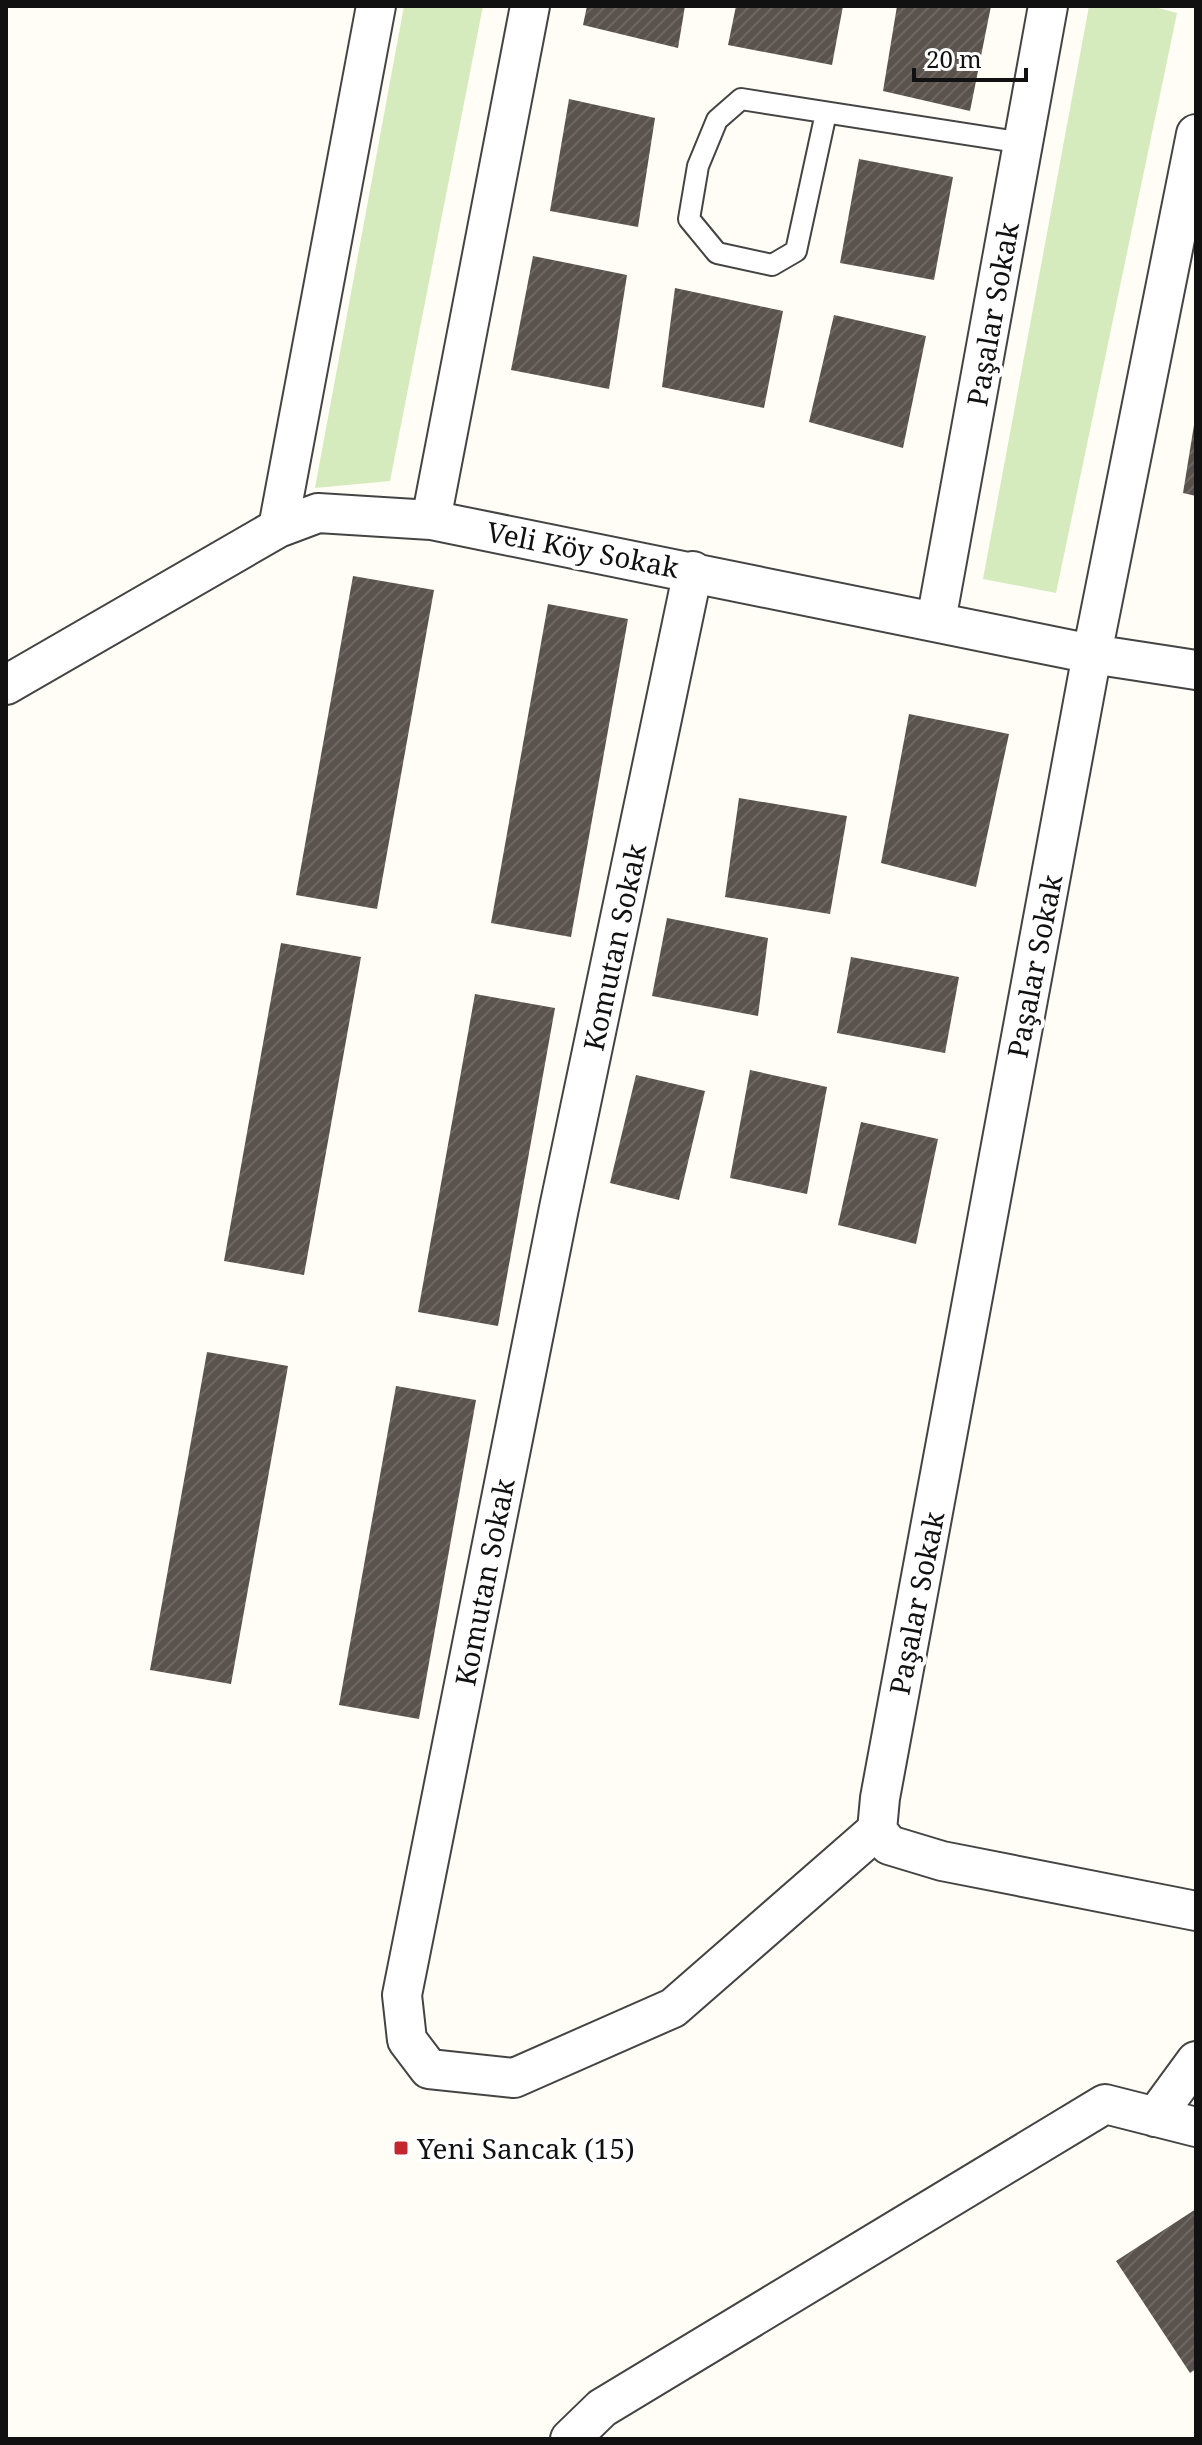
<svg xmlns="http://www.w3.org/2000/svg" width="1202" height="2445" font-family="'Noto Serif',serif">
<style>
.grass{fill:#d5ebbd}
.building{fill:url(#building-hatch)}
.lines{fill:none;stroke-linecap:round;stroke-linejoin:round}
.service-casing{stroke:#444;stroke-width:24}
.minor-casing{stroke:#444;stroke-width:42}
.service{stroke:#fff;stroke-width:20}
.minor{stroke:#fff;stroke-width:38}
.poi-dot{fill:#c4262e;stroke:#fff;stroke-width:3}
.labels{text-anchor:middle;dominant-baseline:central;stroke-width:8;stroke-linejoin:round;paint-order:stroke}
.street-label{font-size:28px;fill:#111;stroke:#fff}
.poi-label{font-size:28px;fill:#111;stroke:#fff;text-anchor:start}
</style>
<defs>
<pattern id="building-hatch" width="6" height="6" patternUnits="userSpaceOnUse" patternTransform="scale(2)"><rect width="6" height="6" fill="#5a524d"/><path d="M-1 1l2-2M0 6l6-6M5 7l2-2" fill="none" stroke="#6d6662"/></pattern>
</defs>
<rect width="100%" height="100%" fill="#fffdf5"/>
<path class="grass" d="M 404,6 L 483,6 L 390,481 L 315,488 Z
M 1089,6 L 1151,6 L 1177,13 L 1056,593 L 983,579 Z"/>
<path class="building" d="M 587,6 L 685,6 L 678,48 L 583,25 Z
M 736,6 L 843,6 L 832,65 L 728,45 Z
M 897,6 L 991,6 L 970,111 L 883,91 Z
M 569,99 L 655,118 L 638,227 L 550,211 Z
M 859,159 L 953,177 L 934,280 L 840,263 Z
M 533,256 L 627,275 L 609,389 L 511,370 Z
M 675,288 L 783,311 L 764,408 L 662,387 Z
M 834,315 L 926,336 L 903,448 L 809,422 Z
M 1194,425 L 1196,425 L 1196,496 L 1183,493 Z
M 353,576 L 434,590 L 377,909 L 296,895 Z
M 548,604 L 628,619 L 571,937 L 491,923 Z
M 909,714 L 1009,734 L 976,887 L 881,863 Z
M 739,798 L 847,816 L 830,914 L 725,897 Z
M 667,918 L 768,938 L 758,1016 L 652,996 Z
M 281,943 L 361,957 L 304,1275 L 224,1261 Z
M 851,957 L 959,977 L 945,1053 L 837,1033 Z
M 475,994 L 555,1008 L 498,1326 L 418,1312 Z
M 750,1070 L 827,1087 L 807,1194 L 730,1178 Z
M 636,1075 L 705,1091 L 679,1200 L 610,1183 Z
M 861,1122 L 938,1139 L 916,1244 L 838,1225 Z
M 207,1352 L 288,1366 L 231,1684 L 150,1670 Z
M 396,1386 L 476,1400 L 419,1719 L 339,1705 Z
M 1196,2209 L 1196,2369 L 1190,2373 L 1116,2261 Z"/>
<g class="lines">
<defs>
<path id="service" d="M 826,113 L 796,251 L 772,265 L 717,253 L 689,219 L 698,166 L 717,120 L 741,99 L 1023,143"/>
<path id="minor" d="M 1196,134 L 1092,654 L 880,1798 L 877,1830 L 889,1845 L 942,1861 L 1196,1911
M 431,520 L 530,6
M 278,528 L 376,6
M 693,571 L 559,1208 L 402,1995 L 407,2040 L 429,2069 L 514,2078 L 673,2008 L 877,1830
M 936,621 L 1048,6
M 6,685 L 278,528 L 318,513 L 431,520 L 1092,654 L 1196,670
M 1155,2117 L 1196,2061
M 570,2439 L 602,2408 L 1105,2104 L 1196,2127"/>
</defs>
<use href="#service" class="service-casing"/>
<use href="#minor" class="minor-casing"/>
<use href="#service" class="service"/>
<use href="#minor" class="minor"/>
</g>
<rect class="poi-dot" x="393" y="2140" width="16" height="16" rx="4"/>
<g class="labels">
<g class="street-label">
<text transform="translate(992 314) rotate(-80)">Paşalar Sokak</text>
<text transform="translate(583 549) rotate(11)">Veli Köy Sokak</text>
<text transform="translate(614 947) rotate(-78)">Komutan Sokak</text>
<text transform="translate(1034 966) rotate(-79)">Paşalar Sokak</text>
<text transform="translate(484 1582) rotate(-79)">Komutan Sokak</text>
<text transform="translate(916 1603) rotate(-79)">Paşalar Sokak</text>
</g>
<g class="poi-label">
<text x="417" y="2148">Yeni Sancak (15)</text>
</g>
</g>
<rect width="1202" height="2445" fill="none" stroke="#111111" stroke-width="16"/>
<path d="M914 68v12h112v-12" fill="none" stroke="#111111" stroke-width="4"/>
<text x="926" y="68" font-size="24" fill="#111111" stroke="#ffffff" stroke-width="6" paint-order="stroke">20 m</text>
</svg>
